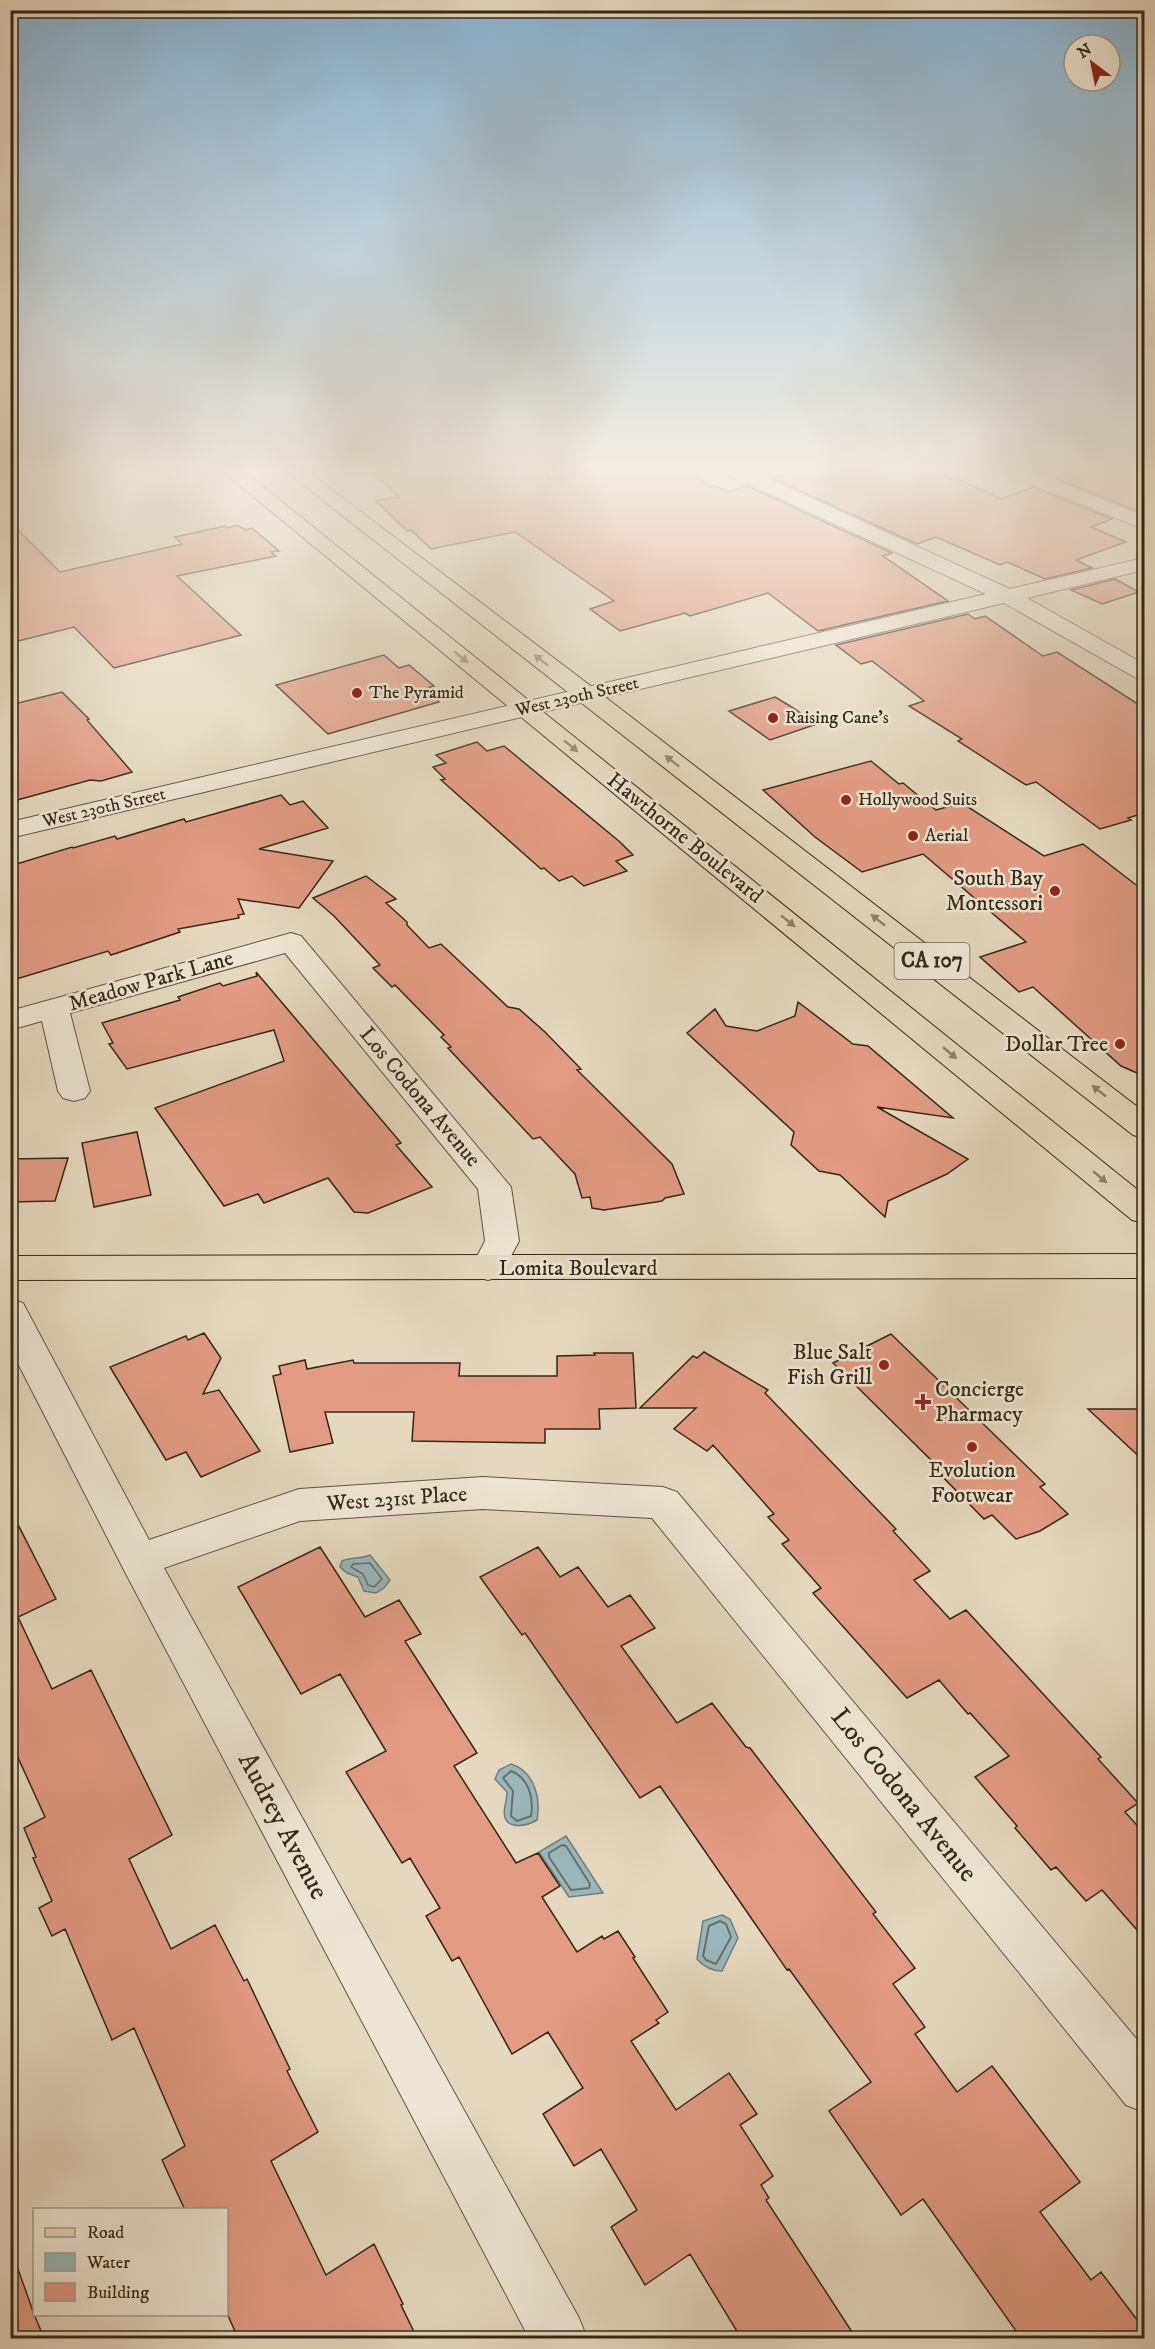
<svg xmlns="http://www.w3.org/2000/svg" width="1155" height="2349" font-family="'IM FELL DW Pica',serif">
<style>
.water{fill:#9ab7bc;stroke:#727d7a;stroke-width:1.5}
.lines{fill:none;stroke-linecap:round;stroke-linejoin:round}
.shore-far1{stroke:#686f69;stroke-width:1.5}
.shore{stroke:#686f69;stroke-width:2}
.building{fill:#e39b83;stroke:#352716;stroke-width:1.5}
.minor-casing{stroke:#615340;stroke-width:2}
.major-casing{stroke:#352716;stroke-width:2}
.minor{fill:#eee6d5;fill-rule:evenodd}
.major{fill:#e5d8bf;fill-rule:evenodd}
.oneway{fill:#8d806a}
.poi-dot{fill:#8f2418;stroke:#eee6d5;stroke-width:2}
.labels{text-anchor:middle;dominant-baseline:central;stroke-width:5;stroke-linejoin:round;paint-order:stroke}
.far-poi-label{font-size:18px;fill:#352716;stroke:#eee6d5;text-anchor:start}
.far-street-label{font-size:18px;fill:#352716;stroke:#eee6d5}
.shield{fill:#eee6d5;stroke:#6c604f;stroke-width:1.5}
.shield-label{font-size:21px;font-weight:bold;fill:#352716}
.street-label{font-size:22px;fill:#352716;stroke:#eee6d5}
.poi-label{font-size:22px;fill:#352716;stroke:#eee6d5;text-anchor:end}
.near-street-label{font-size:27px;fill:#352716;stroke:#eee6d5}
</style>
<rect width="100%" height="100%" fill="#e5d8bf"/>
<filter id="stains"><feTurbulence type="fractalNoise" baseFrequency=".00333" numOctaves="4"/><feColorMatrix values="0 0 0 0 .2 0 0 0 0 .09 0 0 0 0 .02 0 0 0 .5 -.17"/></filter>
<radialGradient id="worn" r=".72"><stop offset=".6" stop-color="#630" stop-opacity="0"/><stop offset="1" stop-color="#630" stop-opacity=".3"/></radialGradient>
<path class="water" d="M 370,1555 L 390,1580 L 384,1588 L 376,1593 L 364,1591 L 358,1577 L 347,1573 L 340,1567 L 342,1561 C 352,1557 361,1559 370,1555 Z
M 511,1764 C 534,1771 541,1798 537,1820 C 523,1828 500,1830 505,1806 C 506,1801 507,1798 507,1792 L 495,1779 L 499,1770 Z
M 566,1836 L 603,1893 L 569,1897 L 539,1852 Z
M 722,1915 L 730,1919 L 738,1938 L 722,1971 C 712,1971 703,1966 697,1959 L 703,1921 Z"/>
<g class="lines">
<path class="shore-far1" d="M 370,1563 L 382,1579 L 374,1587 L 368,1585 L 363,1574 L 351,1567 L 353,1564 Z"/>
<path class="shore" d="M 511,1771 C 529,1778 534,1798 531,1816 L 517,1821 L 511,1816 L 513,1791 L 503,1778 Z
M 562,1845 L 566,1846 L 590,1884 L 589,1888 L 571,1890 L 549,1857 L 549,1853 Z
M 720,1921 L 726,1924 L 731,1937 L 716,1964 L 706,1960 L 703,1956 L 709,1926 Z"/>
</g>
<path class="building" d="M 365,465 L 547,465 L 548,479 L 621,465 L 681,465 L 711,487 L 715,486 L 728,492 L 747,486 L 892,553 L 883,556 L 948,601 L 818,631 L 768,593 L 690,616 L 685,613 L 620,631 L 590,609 L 614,601 L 515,532 L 431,549 L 411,530 L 407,531 L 376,501 L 399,497 Z
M 809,465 L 922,465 L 932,472 L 939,471 L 955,482 L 960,480 L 1001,499 L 1033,487 L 1112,519 L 1091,527 L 1126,542 L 1076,560 L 1092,568 L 1045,579 L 1007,562 L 1000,565 L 936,537 L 917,544 L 772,478 Z
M 1089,465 L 1144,465 L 1144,506 L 1135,510 L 1056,478 Z
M 10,522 L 60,572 L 182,544 L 175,537 L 225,526 L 227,528 L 237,525 L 245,530 L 252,528 L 279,551 L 271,552 L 276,556 L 177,576 L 241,635 L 114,668 L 74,627 L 10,643 Z
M 1115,579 L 1139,592 L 1102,604 L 1071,590 Z
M 968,614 L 975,619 L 985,616 L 1043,656 L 1057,652 L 1144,708 L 1144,813 L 1128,818 L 1131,820 L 1100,829 L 1036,782 L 1026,785 L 958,741 L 962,739 L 909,706 L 924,701 L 872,661 L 861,664 L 836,645 Z
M 384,655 L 399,668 L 409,665 L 434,686 L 424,689 L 439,702 L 328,734 L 276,685 Z
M 62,692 L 89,719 L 87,720 L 132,772 L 101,781 L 90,780 L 10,802 L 10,705 Z
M 775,697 L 790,706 L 817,724 L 770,740 L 729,711 Z
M 477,742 L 487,751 L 504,746 L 620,842 L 633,855 L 616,861 L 627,871 L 584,886 L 572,876 L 559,881 L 544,868 L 541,869 L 441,780 L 445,779 L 433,767 L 446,763 L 436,755 Z
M 871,761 L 899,784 L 903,783 L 936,810 L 962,803 L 1044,856 L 1083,844 L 1144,891 L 1144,1076 L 1121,1066 L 1033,987 L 1019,992 L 980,957 L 1026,942 L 923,854 L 862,872 L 815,837 L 763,790 Z
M 281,795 L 290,805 L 303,801 L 328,828 L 259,849 L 333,861 L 299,908 L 238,899 L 244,914 L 238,915 L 239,918 L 178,929 L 180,932 L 111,955 L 108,951 L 10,981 L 10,866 L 72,847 L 73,848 L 115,836 L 117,839 L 184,819 L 186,822 Z
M 366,876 L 396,899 L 386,903 L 407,922 L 407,925 L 429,948 L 441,944 L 508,1007 L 519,1009 L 545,1032 L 581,1069 L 577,1070 L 672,1164 L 684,1194 L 665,1198 L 662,1201 L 604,1210 L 592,1208 L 590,1197 L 582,1198 L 575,1174 L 540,1137 L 533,1139 L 448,1048 L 451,1047 L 441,1037 L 444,1035 L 395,985 L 392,987 L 373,968 L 380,965 L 334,916 L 313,898 Z
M 256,972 L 401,1143 L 396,1145 L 432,1187 L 368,1213 L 354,1212 L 328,1178 L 264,1203 L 258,1194 L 224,1206 L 155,1108 L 284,1061 L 274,1030 L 127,1069 L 109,1044 L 113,1043 L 102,1023 L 180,1000 L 178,997 L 220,983 L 223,986 L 257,976 Z
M 798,1002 L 853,1044 L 868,1046 L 953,1118 L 877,1107 L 968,1159 L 947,1174 L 888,1201 L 885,1217 L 840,1175 L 819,1171 L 791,1145 L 794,1132 L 687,1033 L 715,1009 L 726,1026 L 757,1031 L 795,1016 Z
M 137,1132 L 151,1195 L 94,1207 L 82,1143 Z
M 68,1158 L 55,1201 L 10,1202 L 10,1159 Z
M 204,1333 L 221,1358 L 203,1394 L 219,1390 L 260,1451 L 201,1477 L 186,1452 L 166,1460 L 110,1367 L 186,1336 L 188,1340 Z
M 891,1334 L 1045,1484 L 1040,1487 L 1068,1514 L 1040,1531 L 1016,1539 L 992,1515 L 984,1519 L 937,1471 L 940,1469 L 833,1363 Z
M 704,1352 L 768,1390 L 765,1393 L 896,1529 L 893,1531 L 930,1571 L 914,1580 L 950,1619 L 966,1610 L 1101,1757 L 1098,1759 L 1138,1803 L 1125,1812 L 1144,1833 L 1144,1938 L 1102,1890 L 1086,1901 L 1056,1867 L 1051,1870 L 1015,1828 L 1017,1826 L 975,1777 L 1009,1756 L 970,1713 L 968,1714 L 939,1680 L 907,1698 L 813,1593 L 821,1588 L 782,1544 L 789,1540 L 768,1517 L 774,1514 L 713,1445 L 707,1451 L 674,1429 L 696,1408 L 640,1408 L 693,1356 L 697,1358 Z
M 594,1353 L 633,1353 L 636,1408 L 599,1409 L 600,1429 L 545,1429 L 545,1443 L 412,1441 L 414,1412 L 325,1412 L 333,1443 L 290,1452 L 273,1376 L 281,1374 L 279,1366 L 305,1360 L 307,1369 L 353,1360 L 354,1363 L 460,1363 L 459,1376 L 557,1376 L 557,1356 L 595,1355 Z
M 1088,1409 L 1144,1409 L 1144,1461 Z
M 10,1509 L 56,1599 L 18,1617 L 52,1689 L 91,1670 L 172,1835 L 129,1859 L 171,1949 L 215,1925 L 244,1981 L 247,1979 L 290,2069 L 287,2071 L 318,2132 L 271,2161 L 301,2223 L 326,2275 L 374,2244 L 403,2304 L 401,2305 L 417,2338 L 238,2338 L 226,2311 L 226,2210 L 185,2210 L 162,2160 L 185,2146 L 134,2028 L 112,2040 L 65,1929 L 52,1936 L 39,1908 L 52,1901 L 33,1858 L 36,1857 L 24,1828 L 45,1817 L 10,1740 Z
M 320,1547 L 365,1617 L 399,1600 L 421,1634 L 405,1641 L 477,1753 L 454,1766 L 516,1863 L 538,1853 L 560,1886 L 542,1897 L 577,1952 L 602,1936 L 604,1939 L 618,1931 L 635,1957 L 633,1958 L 668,2012 L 656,2020 L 659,2023 L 631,2041 L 676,2110 L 729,2073 L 757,2114 L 740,2125 L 773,2176 L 761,2185 L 769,2198 L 766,2200 L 856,2338 L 741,2338 L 690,2254 L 645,2285 L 611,2227 L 637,2210 L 601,2149 L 574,2166 L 543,2114 L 583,2088 L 548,2032 L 512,2054 L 459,1957 L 452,1961 L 426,1916 L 440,1908 L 410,1858 L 402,1863 L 346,1772 L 386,1751 L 365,1716 L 340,1674 L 301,1694 L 238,1587 Z
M 538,1547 L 560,1577 L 578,1567 L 608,1607 L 630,1595 L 655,1628 L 621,1646 L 677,1723 L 712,1703 L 746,1747 L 750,1748 L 876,1912 L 873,1914 L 915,1968 L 893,1984 L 925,2027 L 915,2034 L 957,2092 L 992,2066 L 1080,2182 L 1040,2212 L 1091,2280 L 1101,2272 L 1144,2329 L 1144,2338 L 1021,2338 L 923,2199 L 901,2215 L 829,2111 L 871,2082 L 789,1969 L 787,1970 L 660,1786 L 640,1798 L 525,1633 L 522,1635 L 480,1577 Z
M 13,2255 L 34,2314 L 44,2338 L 10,2338 L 10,2256 Z"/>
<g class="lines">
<defs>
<path id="minor" d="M 714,465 L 739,465 L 1010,589 L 1144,558 L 1144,570 L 1027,598 L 1144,664 L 1144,680 L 1136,678 L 1004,603 L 10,838 L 10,822 L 986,594 L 716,469 Z
M 991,465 L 1017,465 L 1144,516 L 1144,529 L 993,469 Z
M 291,933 L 301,936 L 511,1187 L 519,1241 L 500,1277 L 488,1280 L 476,1277 L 471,1268 L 485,1241 L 478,1189 L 285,953 L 70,1013 L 90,1091 L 85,1098 L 74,1101 L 63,1098 L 58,1091 L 42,1021 L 10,1030 L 10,1011 Z
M 10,1299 L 23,1303 L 149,1540 L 299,1489 L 483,1477 L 663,1487 L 677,1492 L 1144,2048 L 1144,2112 L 1126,2105 L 652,1518 L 483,1509 L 300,1521 L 164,1568 L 579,2318 L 587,2338 L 529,2338 L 125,1572 L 10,1348 Z"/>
<path id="major" d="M 215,465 L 236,465 L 1144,1195 L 1144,1223 L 1132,1220 Z
M 278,465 L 299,465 L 596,690 L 1144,1112 L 1144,1138 L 1133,1135 Z
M 1144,1254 L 1144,1278 L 10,1280 L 10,1256 Z"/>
</defs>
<use href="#minor" class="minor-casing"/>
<use href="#major" class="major-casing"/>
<use href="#minor" class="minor"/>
<use href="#major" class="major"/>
</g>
<defs><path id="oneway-solid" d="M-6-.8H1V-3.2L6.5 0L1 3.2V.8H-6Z" transform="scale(1.5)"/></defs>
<g class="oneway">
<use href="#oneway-solid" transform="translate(461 657) rotate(39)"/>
<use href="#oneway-solid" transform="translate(541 660) rotate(-143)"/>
<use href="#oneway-solid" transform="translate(571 746) rotate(39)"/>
<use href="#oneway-solid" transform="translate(672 761) rotate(-142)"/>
<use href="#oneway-solid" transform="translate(878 920) rotate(-142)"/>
<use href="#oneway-solid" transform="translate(788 921) rotate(39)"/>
<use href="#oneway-solid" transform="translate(950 1053) rotate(40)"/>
<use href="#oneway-solid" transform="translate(1099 1091) rotate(-142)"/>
<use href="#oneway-solid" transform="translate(1100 1177) rotate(40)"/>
</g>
<linearGradient id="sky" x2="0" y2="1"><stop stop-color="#89b5d6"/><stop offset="0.59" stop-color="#f3ede2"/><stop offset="1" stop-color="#f3ede2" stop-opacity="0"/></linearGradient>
<rect width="1155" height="794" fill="url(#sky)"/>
<g class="poi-dot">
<circle cx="357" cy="693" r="6"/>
<circle cx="773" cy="718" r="6"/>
<circle cx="846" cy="800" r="6"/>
<circle cx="913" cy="836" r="6"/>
<circle cx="1055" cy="891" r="6"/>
<circle cx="1120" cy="1044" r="6"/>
<circle cx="884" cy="1365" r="6"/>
<path d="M920 1393h6v6h6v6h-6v6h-6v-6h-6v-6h6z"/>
<circle cx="972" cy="1447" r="6"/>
</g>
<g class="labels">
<g class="far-poi-label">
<text x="369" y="693">The Pyramid</text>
<text x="785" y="718">Raising Cane's</text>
<text x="858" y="800">Hollywood Suits</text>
<text x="925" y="836">Aerial</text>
</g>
<g class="far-street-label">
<text transform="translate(577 697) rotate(-13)">West 230th Street</text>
<text transform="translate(104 808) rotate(-13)">West 230th Street</text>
</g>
<rect class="shield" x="894.5" y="943" width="75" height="36" rx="4.5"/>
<g class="shield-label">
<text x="932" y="961">CA 107</text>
</g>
<g class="street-label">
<text transform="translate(685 838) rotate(39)">Hawthorne Boulevard</text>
<text transform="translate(151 981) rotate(-16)">Meadow Park Lane</text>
<text transform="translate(420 1097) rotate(50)">Los Codona Avenue</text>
<text x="578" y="1268">Lomita Boulevard</text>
<text transform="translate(397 1499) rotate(-4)">West 231st Place</text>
</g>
<g class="poi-label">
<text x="1043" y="878">South Bay<tspan x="1043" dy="25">Montessori</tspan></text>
<text x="1108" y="1044">Dollar Tree</text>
<text x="872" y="1352">Blue Salt<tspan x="872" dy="25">Fish Grill</tspan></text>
<text x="935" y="1389" text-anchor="start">Concierge<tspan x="935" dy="25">Pharmacy</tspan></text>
<text x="972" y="1470" text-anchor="middle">Evolution<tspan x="972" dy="25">Footwear</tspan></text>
</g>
<g class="near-street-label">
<text transform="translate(904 1795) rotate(51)">Los Codona Avenue</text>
<text transform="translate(283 1826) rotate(62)">Audrey Avenue</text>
</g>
</g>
<rect width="1155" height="2349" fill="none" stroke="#e5d8bf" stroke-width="36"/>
<rect x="12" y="12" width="1131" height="2325" fill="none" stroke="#352716" stroke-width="3"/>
<rect x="18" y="18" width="1119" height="2313" fill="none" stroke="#352716" stroke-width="1.5"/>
<rect x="33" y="2208" width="195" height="108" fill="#eee6d5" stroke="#a49a89" stroke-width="1.5"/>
<rect x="45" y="2228" width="30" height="9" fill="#e5d8bf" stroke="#a49a89" stroke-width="1.5"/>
<text x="87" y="2238" font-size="18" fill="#352716">Road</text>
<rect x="45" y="2253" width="30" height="18" fill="#9ab7bc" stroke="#a49a89" stroke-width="1.5"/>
<text x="87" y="2268" font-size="18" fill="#352716">Water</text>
<rect x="45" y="2283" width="30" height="18" fill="#e39b83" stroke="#a49a89" stroke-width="1.5"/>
<text x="87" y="2298" font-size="18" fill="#352716">Building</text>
<g transform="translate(1092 63) rotate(328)"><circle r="28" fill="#eee6d5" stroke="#a49a89" stroke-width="1.5"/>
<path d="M0-4.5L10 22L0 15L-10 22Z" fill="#8f2418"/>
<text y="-9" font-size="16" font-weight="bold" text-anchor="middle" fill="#352716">N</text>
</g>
<rect width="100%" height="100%" filter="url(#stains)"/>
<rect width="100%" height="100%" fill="url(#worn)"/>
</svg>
